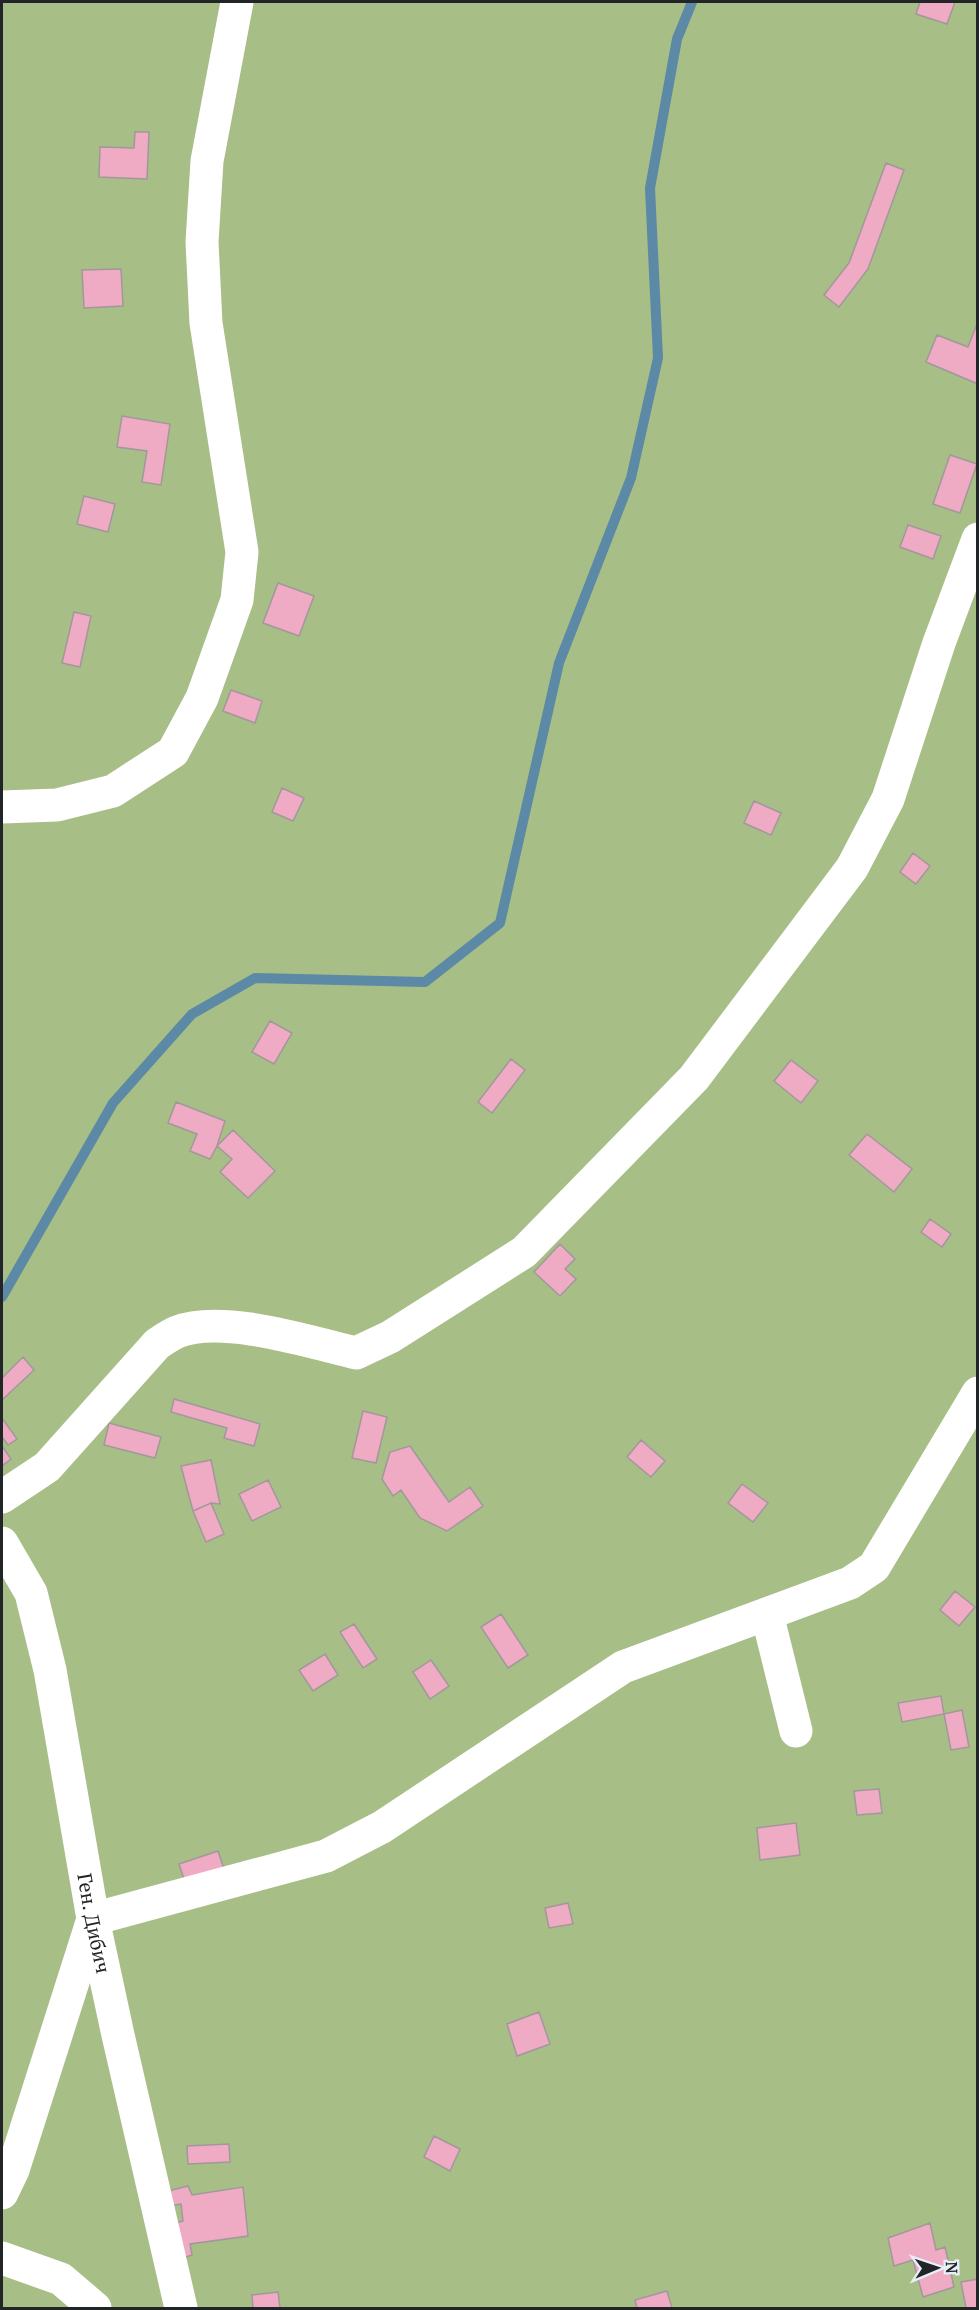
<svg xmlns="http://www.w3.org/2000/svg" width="979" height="2310" font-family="'PT Serif',serif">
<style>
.green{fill:#a7be86}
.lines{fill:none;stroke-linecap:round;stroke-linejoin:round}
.stream{stroke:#5c89a5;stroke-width:10}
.building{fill:#efabc3;stroke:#a2979b;stroke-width:1.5}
.minor{stroke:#fff;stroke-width:33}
.labels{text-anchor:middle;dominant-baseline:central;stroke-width:4.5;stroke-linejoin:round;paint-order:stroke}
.street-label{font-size:20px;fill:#222528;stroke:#e8eff8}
</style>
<rect width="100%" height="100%" fill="#dbe2ea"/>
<path class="green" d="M 2,2 L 977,2 L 977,2308 L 2,2308 Z"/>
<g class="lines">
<path class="stream" d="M 2,1297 L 113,1103 L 192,1014 L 255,978 L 425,982 L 500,923 L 559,663 L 631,478 L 658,358 L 650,188 L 677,39 L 692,2"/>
</g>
<path class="building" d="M 920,2 L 955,2 L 947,24 L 916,14 Z
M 135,132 L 149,132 L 147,179 L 99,177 L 100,147 L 134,148 Z
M 886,163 L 904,170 L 868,269 L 839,307 L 824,295 L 849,263 Z
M 121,269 L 123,306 L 84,308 L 82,270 Z
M 977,324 L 978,384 L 926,362 L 937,335 L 968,347 Z
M 122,416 L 170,424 L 161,485 L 142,482 L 147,451 L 117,447 Z
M 950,455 L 977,464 L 960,513 L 933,504 Z
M 84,496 L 115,504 L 108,532 L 77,524 Z
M 908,525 L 941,536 L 933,559 L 900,547 Z
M 278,583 L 314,596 L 299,636 L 263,623 Z
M 74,612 L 91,616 L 80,667 L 62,663 Z
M 231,690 L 262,701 L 255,723 L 223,711 Z
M 282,788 L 304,798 L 293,821 L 272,812 Z
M 754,801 L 781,813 L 771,835 L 744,823 Z
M 913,853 L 930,866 L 916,884 L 900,872 Z
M 270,1021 L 292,1033 L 274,1064 L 252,1052 Z
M 511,1059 L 525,1070 L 492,1113 L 478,1102 Z
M 791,1060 L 818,1081 L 801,1103 L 774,1081 Z
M 176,1102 L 225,1121 L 217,1146 L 210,1159 L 190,1151 L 197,1134 L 168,1123 Z
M 233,1130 L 275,1171 L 248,1198 L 220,1172 L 232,1159 L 217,1146 Z
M 867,1134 L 912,1169 L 894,1192 L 849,1155 Z
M 930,1219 L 951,1234 L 942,1247 L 921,1232 Z
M 560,1244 L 575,1259 L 565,1269 L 576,1279 L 560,1296 L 534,1272 Z
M 23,1357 L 34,1370 L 2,1400 L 2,1378 Z
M 174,1399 L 260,1424 L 254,1446 L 224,1438 L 227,1428 L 171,1412 Z
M 363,1411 L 387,1417 L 376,1463 L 352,1458 Z
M 2,1418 L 17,1439 L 8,1445 L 2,1437 Z
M 109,1423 L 161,1437 L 155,1458 L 104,1445 Z
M 641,1440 L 665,1461 L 651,1477 L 627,1457 Z
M 2,1446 L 11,1459 L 2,1466 Z
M 410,1446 L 449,1502 L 470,1487 L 483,1506 L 447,1531 L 420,1518 L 401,1490 L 393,1496 L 382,1479 L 390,1452 Z
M 211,1460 L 220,1504 L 211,1503 L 193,1511 L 181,1466 Z
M 268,1480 L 281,1507 L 252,1521 L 239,1494 Z
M 742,1484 L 768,1503 L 753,1522 L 728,1503 Z
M 211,1503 L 224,1534 L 206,1542 L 193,1511 Z
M 955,1591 L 975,1607 L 959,1626 L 940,1610 Z
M 501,1614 L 528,1655 L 508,1668 L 481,1627 Z
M 354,1624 L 377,1659 L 363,1668 L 340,1632 Z
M 325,1654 L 338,1675 L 313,1691 L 299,1670 Z
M 431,1660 L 449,1686 L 430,1699 L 413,1672 Z
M 941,1696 L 944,1714 L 902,1722 L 898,1703 Z
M 962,1710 L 969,1747 L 951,1750 L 944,1714 Z
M 879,1789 L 882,1813 L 857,1815 L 854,1791 Z
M 796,1823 L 800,1855 L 760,1860 L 757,1828 Z
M 218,1851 L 225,1872 L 186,1885 L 179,1864 Z
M 568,1903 L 573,1924 L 549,1928 L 545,1908 Z
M 539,2012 L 550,2044 L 517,2056 L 507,2024 Z
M 434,2136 L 460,2149 L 450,2171 L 424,2157 Z
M 229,2144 L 230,2162 L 188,2164 L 187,2146 Z
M 188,2186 L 192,2195 L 243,2187 L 248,2236 L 190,2244 L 192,2255 L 180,2259 L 172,2224 L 183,2221 L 181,2204 L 167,2206 L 164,2192 Z
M 930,2223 L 936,2250 L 945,2247 L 954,2287 L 923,2297 L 913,2260 L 894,2266 L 888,2238 Z
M 978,2279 L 978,2308 L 966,2308 L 961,2282 Z
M 667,2291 L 672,2308 L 637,2308 L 635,2300 Z
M 278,2292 L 280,2308 L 253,2308 L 252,2295 Z"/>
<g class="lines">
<g class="minor">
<path d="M 2,807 L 57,805 L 113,791 L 173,752 L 202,698 L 237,600 L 242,552 L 206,323 L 202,242 L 207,161 L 237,2"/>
<path d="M 2,1497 L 47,1467 L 157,1344 C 163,1340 170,1335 177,1332 C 222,1314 310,1342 356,1353 L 390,1337 L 524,1252 L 694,1078 L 852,868 L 888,799 L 939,643 L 978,539"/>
<path id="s1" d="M 2,1543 L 31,1593 L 50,1670 L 93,1919 L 118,2035 L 181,2308"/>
<path d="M 767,1614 L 796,1731"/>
<path d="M 2,2193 L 13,2170 L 93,1919 L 326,1856 L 382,1827 L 623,1667 L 850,1583 L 874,1567 L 978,1393"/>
<path d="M 2,2258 L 61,2279 L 95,2308"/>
</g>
</g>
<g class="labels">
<g class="street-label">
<text stroke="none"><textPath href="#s1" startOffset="394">Ген. Дибич</textPath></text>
</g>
</g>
<rect width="979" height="2310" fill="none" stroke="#222528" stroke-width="6"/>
<g transform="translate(937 2268) rotate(88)" stroke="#e8eff8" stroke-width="4.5" paint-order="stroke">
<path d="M0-4.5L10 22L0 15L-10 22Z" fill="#222528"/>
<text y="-9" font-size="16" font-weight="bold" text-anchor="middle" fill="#222528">N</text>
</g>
</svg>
